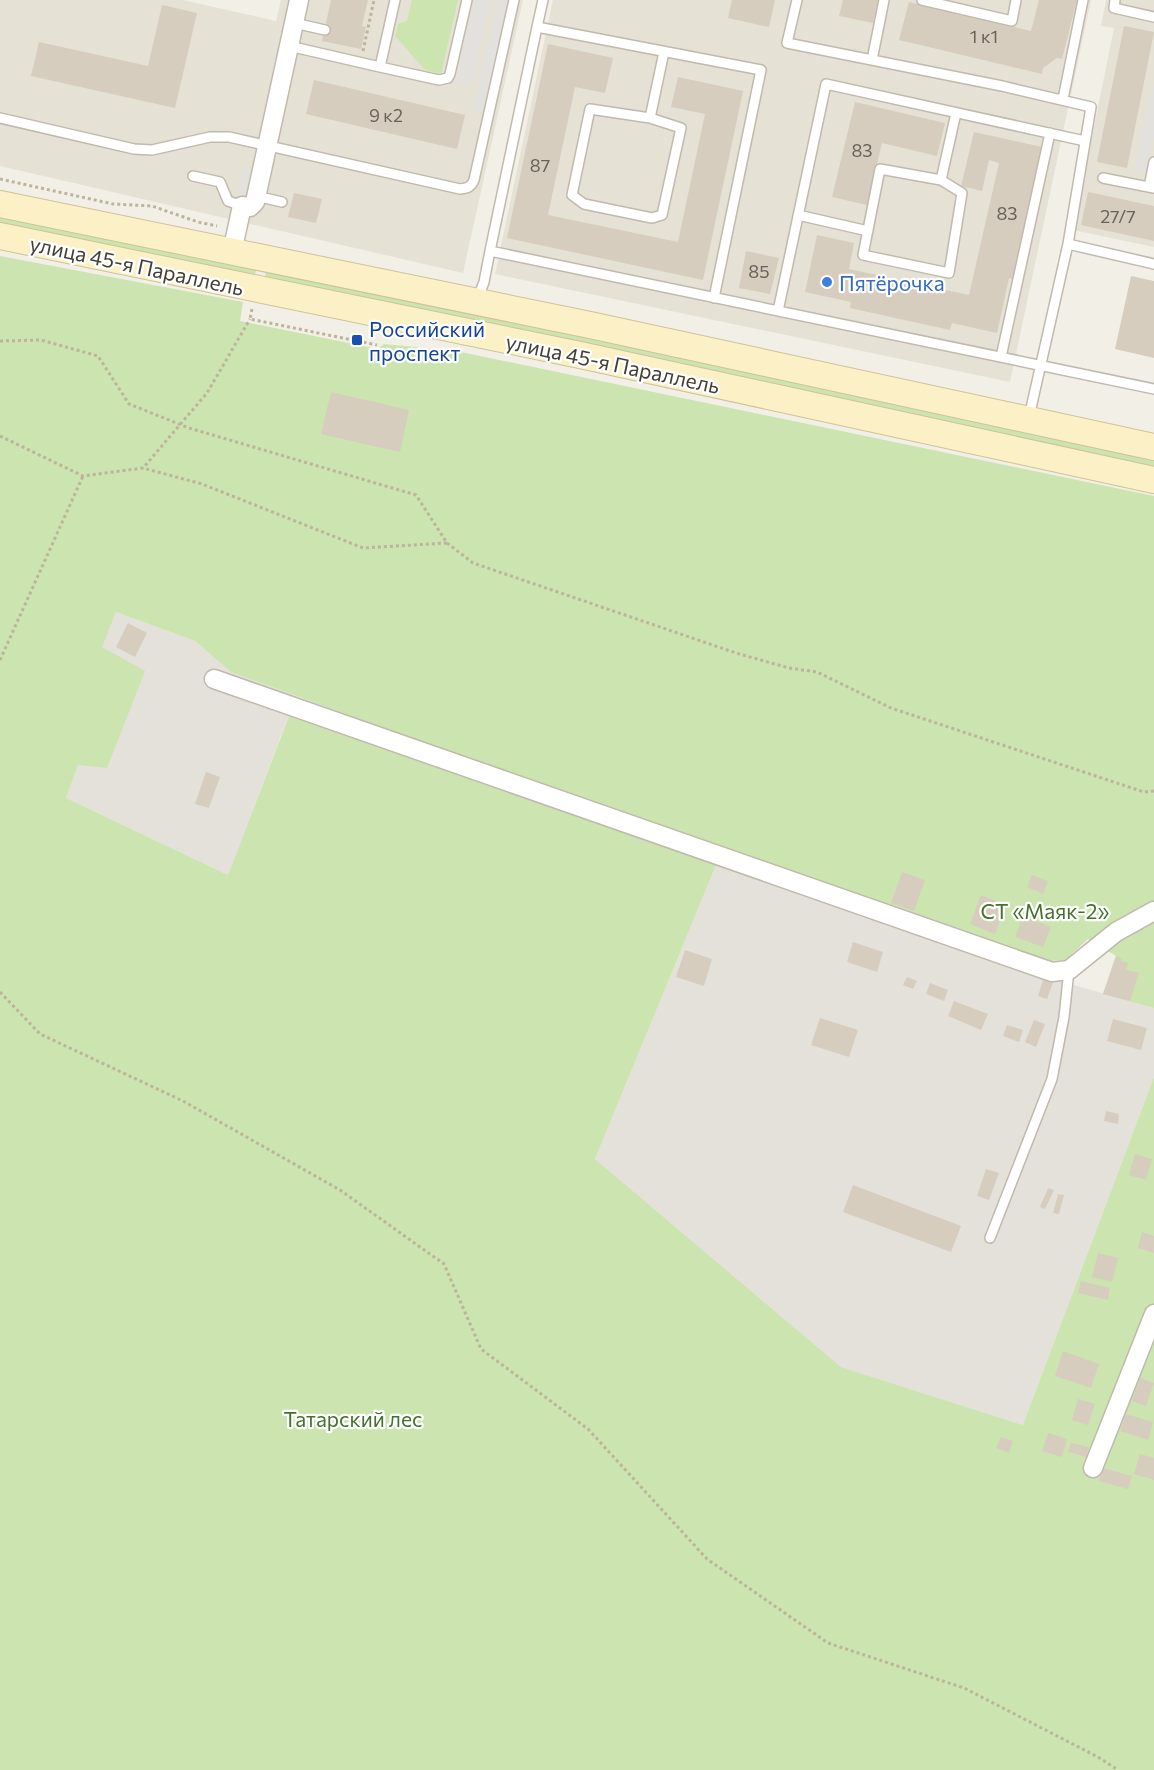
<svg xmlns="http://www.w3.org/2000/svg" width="1154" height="1770" font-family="Commissioner,sans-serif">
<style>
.residential{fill:#e5e1d4}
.industrial{fill:#e4e0da}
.green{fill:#cbe4b0}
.parking{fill:#e3e1de}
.building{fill:#d6cdbf}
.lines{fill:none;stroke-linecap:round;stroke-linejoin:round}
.service-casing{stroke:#c0b9ac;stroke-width:12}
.minor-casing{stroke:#c0b9ac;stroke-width:21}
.secondary-casing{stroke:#cfc397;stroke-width:28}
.path{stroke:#beb39b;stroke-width:3;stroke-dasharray:3 3;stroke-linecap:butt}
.service{stroke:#fff;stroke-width:9}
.minor{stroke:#fff;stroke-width:18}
.secondary{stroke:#fbf0c6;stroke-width:26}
.shop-dot{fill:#3f7fe0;stroke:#fff;stroke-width:2}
.transit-dot{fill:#1a4fb4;stroke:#fff;stroke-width:2}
.labels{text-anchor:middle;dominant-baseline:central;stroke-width:4.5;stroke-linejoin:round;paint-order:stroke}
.number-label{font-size:18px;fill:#686258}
.street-label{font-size:21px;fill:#443f35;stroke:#fff}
.shop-label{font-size:21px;fill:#366cbe;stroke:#fff;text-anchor:start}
.transit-label{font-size:21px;fill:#164399;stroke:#fff;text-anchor:start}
.park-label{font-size:21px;fill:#44722c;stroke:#fff}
</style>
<rect width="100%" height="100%" fill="#f2efe6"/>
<path class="residential" d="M 0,0 L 183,0 L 276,21 L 281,0 L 523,0 L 463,273 L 0,166 Z
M 553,0 L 1091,0 L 1010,382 L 495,274 Z
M 1106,0 L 1154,0 L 1154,247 L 1073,230 L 1114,28 L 1101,26 Z"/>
<path class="industrial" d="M 116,612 L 195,641 L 231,672 L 296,696 L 228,875 L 66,798 L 78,765 L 144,671 L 101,647 Z
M 716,865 L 1060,981 L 1154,1008 L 1154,1077 L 1023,1425 L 841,1367 L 595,1159 Z"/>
<path class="green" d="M 412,0 L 458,0 L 441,74 L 425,70 L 395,36 L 398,24 L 407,21 Z
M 0,211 L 257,265 L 254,280 L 0,227 Z
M 0,256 L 243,302 L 240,321 L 378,349 L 384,344 L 456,351 L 1154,496 L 1154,1008 L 1103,994 L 1116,956 L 1088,939 L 1065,960 L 1049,961 L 991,945 L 631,818 L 231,672 L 195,641 L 116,612 L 102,647 L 145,671 L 107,768 L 78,765 L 66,798 L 228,875 L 289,716 L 716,865 L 595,1159 L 841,1367 L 1023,1425 L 1154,1077 L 1154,1770 L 0,1770 Z
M 267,267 L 1154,457 L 1154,471 L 264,282 Z"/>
<path class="parking" d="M 474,0 L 491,0 L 471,86 L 456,83 Z
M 498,0 L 508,0 L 483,113 L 473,111 Z
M 1154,80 L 1154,135 L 1146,172 L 1135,170 Z
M 244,169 L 255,171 L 249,198 L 238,196 Z"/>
<path class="building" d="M 331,0 L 368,0 L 362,26 L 366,27 L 361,49 L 322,41 Z
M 732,0 L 775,0 L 769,27 L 728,18 Z
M 843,0 L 878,0 L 873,23 L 839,16 Z
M 1039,0 L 1077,0 L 1062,59 L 1057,58 L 1043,68 L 1042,74 L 899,40 L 909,2 L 1031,31 Z
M 162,5 L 197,13 L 175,108 L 31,76 L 39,42 L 148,66 Z
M 1124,26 L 1154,32 L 1127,168 L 1097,162 Z
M 548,44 L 613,58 L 605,93 L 575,87 L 548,215 L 678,242 L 705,114 L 671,107 L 678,77 L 743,91 L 703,280 L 507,238 Z
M 314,80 L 465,115 L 457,149 L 306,114 Z
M 855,102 L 945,123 L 937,156 L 882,143 L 867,205 L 832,197 Z
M 974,132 L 1042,147 L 1012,279 L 1009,278 L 997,333 L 952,323 L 950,330 L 850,308 L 851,302 L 805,292 L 817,235 L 854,243 L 849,269 L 969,295 L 999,163 L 989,160 L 982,191 L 961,186 Z
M 1088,192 L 1154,206 L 1154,241 L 1081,225 Z
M 294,193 L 322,199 L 316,223 L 288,217 Z
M 746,251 L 779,258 L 770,294 L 739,288 Z
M 1131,276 L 1154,281 L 1154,358 L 1115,349 Z
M 331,392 L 409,410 L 400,452 L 321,434 Z
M 128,623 L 147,633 L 135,657 L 116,647 Z
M 206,772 L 220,777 L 209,808 L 195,804 Z
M 902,872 L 925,880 L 914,911 L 891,903 Z
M 1032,875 L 1048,881 L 1043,894 L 1027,887 Z
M 981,895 L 1006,905 L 995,934 L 970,924 Z
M 1023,916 L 1051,927 L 1043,947 L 1015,937 Z
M 853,942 L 883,952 L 877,972 L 847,962 Z
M 685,950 L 712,959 L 704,986 L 676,977 Z
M 1116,956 L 1122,958 L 1121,961 L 1128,963 L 1126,970 L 1139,973 L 1130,1001 L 1103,994 Z
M 907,977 L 917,981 L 913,989 L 903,985 Z
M 1044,977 L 1054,980 L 1047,999 L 1038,996 Z
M 930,983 L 948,990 L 944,1001 L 926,994 Z
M 954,1001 L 988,1014 L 981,1030 L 948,1016 Z
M 820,1018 L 858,1030 L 849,1057 L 811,1045 Z
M 1113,1019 L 1147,1028 L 1141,1050 L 1107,1041 Z
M 1034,1020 L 1045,1024 L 1036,1047 L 1025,1042 Z
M 1007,1025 L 1023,1030 L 1019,1042 L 1003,1036 Z
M 1106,1111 L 1119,1114 L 1118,1124 L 1104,1121 Z
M 1135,1154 L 1152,1159 L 1146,1180 L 1129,1175 Z
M 986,1169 L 999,1173 L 989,1200 L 977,1196 Z
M 853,1185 L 961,1226 L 951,1252 L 843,1212 Z
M 1048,1188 L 1054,1190 L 1045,1209 L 1040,1207 Z
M 1058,1194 L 1064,1195 L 1059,1214 L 1053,1213 Z
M 1142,1232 L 1154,1236 L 1154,1253 L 1138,1248 Z
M 1098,1253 L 1118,1258 L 1112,1282 L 1092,1277 Z
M 1081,1281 L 1110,1288 L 1108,1300 L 1078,1293 Z
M 1063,1351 L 1099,1364 L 1091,1388 L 1055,1376 Z
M 1140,1378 L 1154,1383 L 1146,1406 L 1132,1401 Z
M 1078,1399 L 1095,1404 L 1088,1425 L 1072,1420 Z
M 1126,1414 L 1153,1422 L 1148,1440 L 1120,1431 Z
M 1048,1433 L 1067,1439 L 1062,1457 L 1042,1451 Z
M 1001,1437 L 1013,1441 L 1009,1453 L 996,1448 Z
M 1071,1443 L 1089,1447 L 1086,1457 L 1068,1452 Z
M 1140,1454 L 1154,1458 L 1154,1480 L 1134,1474 Z
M 1103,1468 L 1132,1476 L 1128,1489 L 1099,1481 Z"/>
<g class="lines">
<defs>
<path id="service" d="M 395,0 L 380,67 L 439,80 L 448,78 L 450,74 L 467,0
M 797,0 L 787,43 L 1002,86 L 1091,107 L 1068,244 L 1029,417
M 922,0 L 1012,21 L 1016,0
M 1115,0 L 1114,8 L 1154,17
M 294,23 L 325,30
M 537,27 L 543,0
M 289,46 L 380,67
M 872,60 L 884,0
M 1063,99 L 1083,0
M 0,118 L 134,149 L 152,150 L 210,137 L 229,137 L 460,189 C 468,188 471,187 474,180 L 514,0
M 650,118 L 590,109 L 572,195 L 584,204 L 652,218 L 662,215 L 681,128 L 650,118 L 664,52
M 193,176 L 220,182 L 228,201 L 242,206
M 1103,178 L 1154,188
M 941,180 L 962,193 L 949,273 L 863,255 L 880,169 L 941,180 L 956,113
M 1149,187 L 1154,162
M 256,196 L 282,202
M 798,215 L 868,231
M 1068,244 L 1154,264
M 490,251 L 537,27 L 761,70 L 714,298
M 477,300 L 484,282 L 490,251 L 1154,389
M 778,311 L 826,84 L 1085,141
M 1001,357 L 1050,133
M 990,1238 L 1052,1079 L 1064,1017 L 1069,970"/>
<path id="minor" d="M 232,252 L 242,206 L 250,207 L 255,202 L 299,0
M 214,679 L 1052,972 L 1069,970 L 1116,932 L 1154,911
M 1093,1468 L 1154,1314"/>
<path id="secondary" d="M 0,204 L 590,325 L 1154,447
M 0,236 L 580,355 L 1154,480"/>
</defs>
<use href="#service" class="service-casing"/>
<use href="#minor" class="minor-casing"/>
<use href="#secondary" class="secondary-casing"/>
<path class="path" d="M 363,51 L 374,0
M 0,179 L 113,204 L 152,206 L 198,222 L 217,226
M 252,309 L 250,319 L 377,345
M 0,341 L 41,340 L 98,356 L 129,404 L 189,428 L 416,495 L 447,543 L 363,548 L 202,484 L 143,468
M 0,436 L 83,476 L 143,468 L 207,393 L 250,319
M 447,543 L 473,563 L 736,653 L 789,668 L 817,672 L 891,708 L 1144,792 L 1154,791
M 0,660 L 83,476
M 0,992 L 40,1034 L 183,1101 L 340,1190 L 444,1264 L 481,1349 L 588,1429 L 707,1559 L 828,1643 L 964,1688 L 1098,1757 L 1118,1770"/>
<use href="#service" class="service"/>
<use href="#minor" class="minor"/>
<use href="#secondary" class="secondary"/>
</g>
<circle class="shop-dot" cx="827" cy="282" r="6"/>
<rect class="transit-dot" x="351" y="334" width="12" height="12" rx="3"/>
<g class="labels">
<g class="number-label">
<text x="984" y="36">1 к1</text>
<text x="386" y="115">9 к2</text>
<text x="862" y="150">83</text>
<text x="540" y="165">87</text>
<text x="1007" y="213">83</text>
<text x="1118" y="216">27/7</text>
<text x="759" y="271">85</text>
</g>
<g class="street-label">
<text transform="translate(137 265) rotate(12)">улица 45-я Параллель</text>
<text transform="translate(613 363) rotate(12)">улица 45-я Параллель</text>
</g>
<g class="shop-label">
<text x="839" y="282">Пятёрочка</text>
</g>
<g class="transit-label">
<text x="369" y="328">Российский<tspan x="369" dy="24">проспект</tspan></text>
</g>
<g class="park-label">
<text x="1045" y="910">СТ «Маяк-2»</text>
<text x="353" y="1418">Татарский лес</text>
</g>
</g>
</svg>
